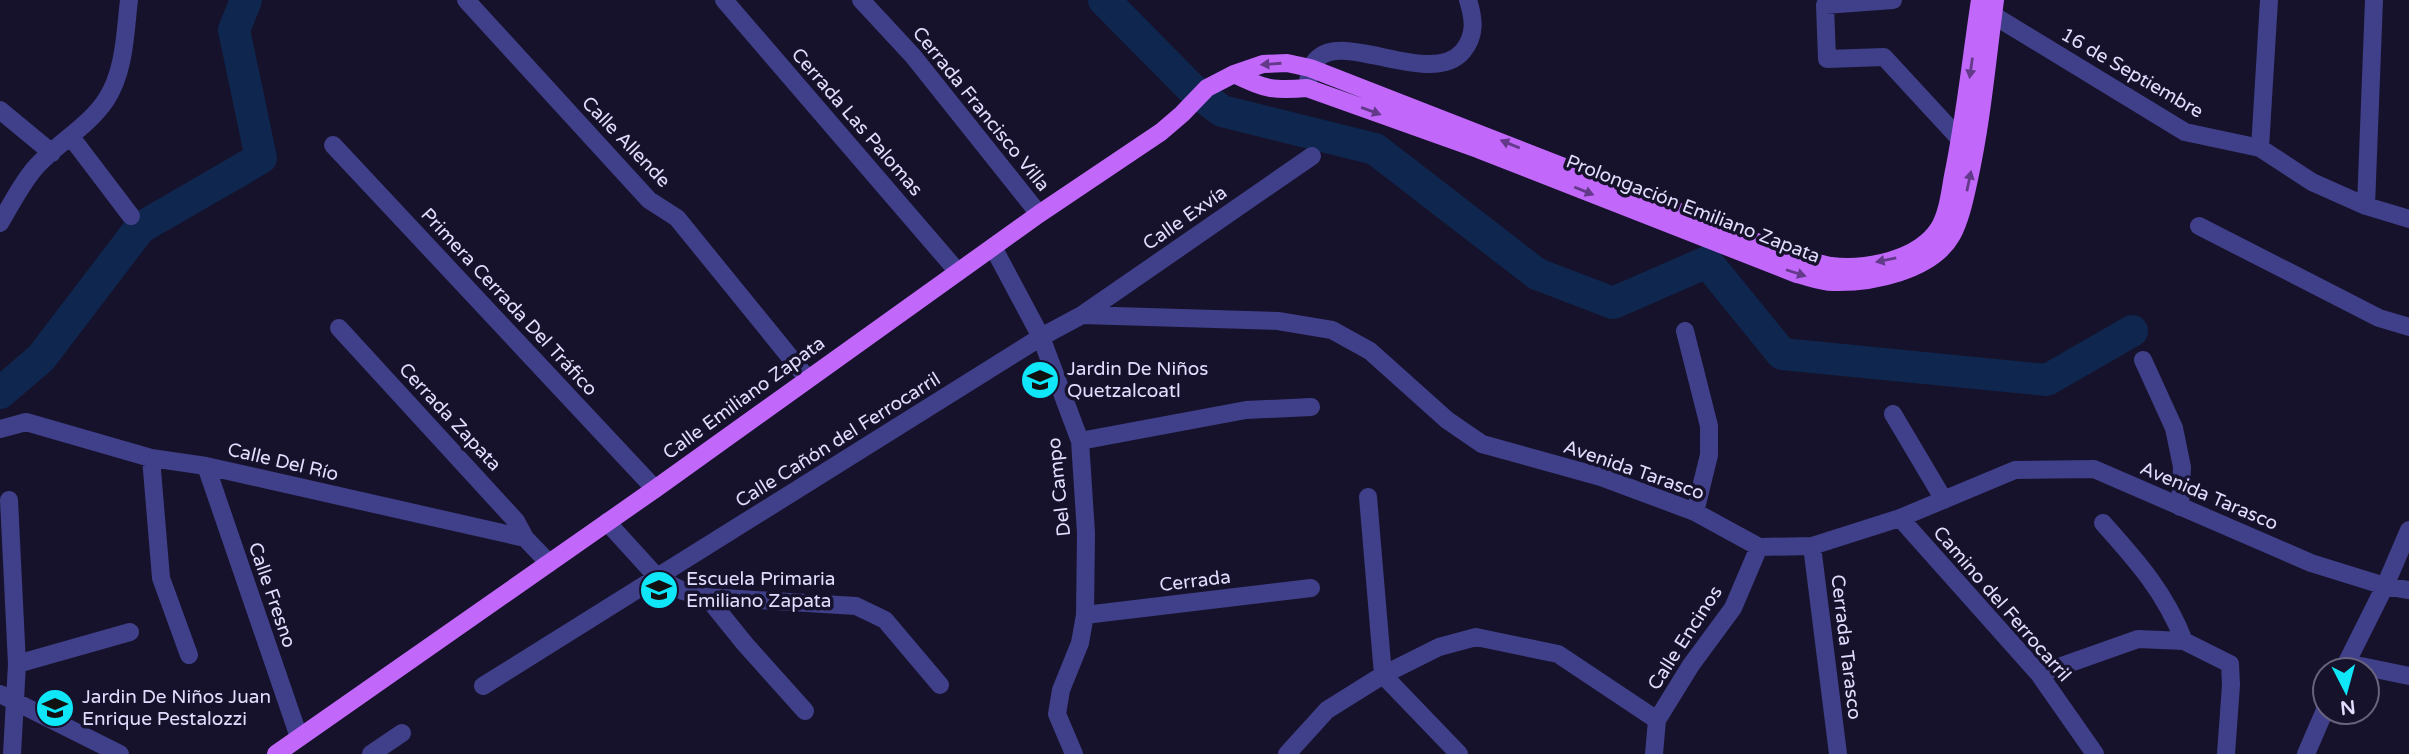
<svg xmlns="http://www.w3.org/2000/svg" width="2409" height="754" font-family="'Varela Round',sans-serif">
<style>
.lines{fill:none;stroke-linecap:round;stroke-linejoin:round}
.river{stroke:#0f274e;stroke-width:32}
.minor{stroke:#403f89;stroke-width:18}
.major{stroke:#c168fb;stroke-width:18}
.oneway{fill:#633989}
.labels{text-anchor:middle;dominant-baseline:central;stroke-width:7;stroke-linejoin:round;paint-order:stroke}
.street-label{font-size:19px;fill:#e1ddfe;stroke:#16122b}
.poi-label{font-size:19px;fill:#e1ddfe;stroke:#16122b;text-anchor:start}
</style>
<rect width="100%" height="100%" fill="#16122b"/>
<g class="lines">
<path class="river" d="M 1104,0 L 1190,87 L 1222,111 L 1375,149 L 1537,274 L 1613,303 L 1707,262 L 1782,354 L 2047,380 L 2132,331
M 0,393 L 41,358 L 140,228 L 261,158 L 234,30 L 246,0"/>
<path class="minor" d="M 466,0 L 649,200 L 677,218 L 807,378
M 724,0 L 958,272
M 861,0 L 913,56 L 1039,214
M 1893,0 L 1825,5 L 1827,59 L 1884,57 L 1967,147
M 1983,9 L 2185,132 L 2260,148 L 2312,182 L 2366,206 L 2409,219
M 1307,88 C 1309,77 1309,66 1318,58 C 1347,32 1432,88 1463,51 C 1476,35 1474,19 1468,0
M 0,110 L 52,153
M 71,137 L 131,216
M 333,145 L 655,489
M 2260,148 L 2269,0
M 2366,206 L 2374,0
M 0,223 C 11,205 21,184 35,168 C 57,143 87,128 106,100 C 125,71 125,33 129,0
M 2199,226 L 2379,318 L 2409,327
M 993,247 L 1041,337 L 1080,441 L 1086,533 L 1085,615 L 1080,643 L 1061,690 L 1057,714 L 1074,754
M 1082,315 L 1312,156
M 339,328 L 516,521 L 525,538
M 1685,331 L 1709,426 L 1709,455 L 1695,512
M 2143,360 L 2174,428 L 2182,467 L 2180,507
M 1893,414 L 1944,500
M 0,429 L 26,422 L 151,458 L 206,466 L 525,538 L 549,563
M 1080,441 L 1246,410 L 1311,407
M 151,458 L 161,578 L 189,655
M 206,466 L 299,737
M 1368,497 L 1383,675 L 1459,754
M 9,500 L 17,664 L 12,754
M 1900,518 L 2039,674 L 2095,754
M 607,522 L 658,578 L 683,591 L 707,597 L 856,606 L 885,620 L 940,685
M 2103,523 C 2137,561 2165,592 2184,641
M 1812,546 L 1838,754
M 707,597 L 745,644 L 805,711
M 1085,615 L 1311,588
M 2346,663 L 2409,676
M 17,664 L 130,632
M 2343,670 L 2385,586 L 2409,530
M 2039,674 L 2138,639 L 2184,641 L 2230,664 L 2231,685 L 2226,754
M 483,686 L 1041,337 L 1082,315 L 1278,321 L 1332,330 L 1370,351 L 1447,420 L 1482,444 L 1601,477 L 1695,512 L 1759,547 L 1812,546 L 1900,518 L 2015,470 L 2094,469 L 2311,563 L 2385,586 L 2409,590
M 0,694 L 120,754
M 371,754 L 402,733
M 1287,754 L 1327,710 L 1383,675 L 1439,647 L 1476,637 L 1558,654 L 1657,720
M 1654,754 L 1657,720 L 1691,665 L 1733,608 L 1759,547
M 2306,754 L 2325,710"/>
<path class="major" d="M 1234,74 C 1264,89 1273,91 1307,88 L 1478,149 L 1797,274 C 1809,277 1821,282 1833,282 C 1871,283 1932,271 1952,235 C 1961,218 1965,197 1969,179 C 1982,120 1987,60 1995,0
M 276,754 L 655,489 L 1039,214 L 1161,132 L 1182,114 L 1207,88 L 1234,74 L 1263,64 L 1287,63 L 1310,68 L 1800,259 C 1810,261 1821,264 1831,266 C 1866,270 1919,260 1939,228 C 1948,213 1950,192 1953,176 C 1965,118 1971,59 1980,0"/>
</g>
<defs><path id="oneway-solid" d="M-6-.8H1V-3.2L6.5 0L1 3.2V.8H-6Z" transform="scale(1.75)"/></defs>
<g class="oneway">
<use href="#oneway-solid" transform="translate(1271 64) rotate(176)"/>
<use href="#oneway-solid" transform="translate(1971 68) rotate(98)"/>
<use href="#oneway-solid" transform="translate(1371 111) rotate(20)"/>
<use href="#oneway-solid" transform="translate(1510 144) rotate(-158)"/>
<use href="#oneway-solid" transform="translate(1969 181) rotate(-78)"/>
<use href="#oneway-solid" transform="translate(1584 191) rotate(22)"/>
<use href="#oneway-solid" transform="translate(1886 260) rotate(168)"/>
<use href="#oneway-solid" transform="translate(1796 273) rotate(18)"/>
</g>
<defs>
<symbol id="school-disc" viewBox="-11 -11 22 22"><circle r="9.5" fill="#0fe6f8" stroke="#16122b"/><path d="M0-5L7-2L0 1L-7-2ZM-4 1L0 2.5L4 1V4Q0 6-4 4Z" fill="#111"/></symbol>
</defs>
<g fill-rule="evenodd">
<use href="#school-disc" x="1018" y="358" width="44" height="44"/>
<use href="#school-disc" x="637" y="568" width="44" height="44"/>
<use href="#school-disc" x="33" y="686" width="44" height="44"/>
</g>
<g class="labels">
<g class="street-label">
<text transform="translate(2132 73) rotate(30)">16 de Septiembre</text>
<text transform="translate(981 109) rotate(51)">Cerrada Francisco Villa</text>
<text transform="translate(857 122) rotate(49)">Cerrada Las Palomas</text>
<text transform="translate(626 142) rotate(46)">Calle Allende</text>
<text transform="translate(1693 209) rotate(21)">Prolongación Emiliano Zapata</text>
<text transform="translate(1185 218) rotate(-35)">Calle Exvía</text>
<text transform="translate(509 302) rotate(47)">Primera Cerrada Del Tráfico</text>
<text transform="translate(744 398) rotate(-36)">Calle Emiliano Zapata</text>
<text transform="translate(450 417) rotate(47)">Cerrada Zapata</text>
<text transform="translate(838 440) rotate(-32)">Calle Cañón del Ferrocarril</text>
<text transform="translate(283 462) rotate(13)">Calle Del Río</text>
<text transform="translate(1634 470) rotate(19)">Avenida Tarasco</text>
<text transform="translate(1059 487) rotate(-96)">Del Campo</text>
<text transform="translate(2209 496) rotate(23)">Avenida Tarasco</text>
<text transform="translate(1195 581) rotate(-7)">Cerrada</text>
<text transform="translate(272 595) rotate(71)">Calle Fresno</text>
<text transform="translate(2002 604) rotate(49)">Camino del Ferrocarril</text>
<text transform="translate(1685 638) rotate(-57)">Calle Encinos</text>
<text transform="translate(1846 647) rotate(83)">Cerrada Tarasco</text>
</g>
<g class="poi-label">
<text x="1067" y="369">Jardin De Niños<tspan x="1067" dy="22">Quetzalcoatl</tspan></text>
<text x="686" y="579">Escuela Primaria<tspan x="686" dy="22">Emiliano Zapata</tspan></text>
<text x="82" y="697">Jardin De Niños Juan<tspan x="82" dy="22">Enrique Pestalozzi</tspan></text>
</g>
</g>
<g transform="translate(2346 691) rotate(174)"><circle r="33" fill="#16122b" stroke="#67637f" stroke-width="2"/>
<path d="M0-5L12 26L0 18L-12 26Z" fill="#0fe6f8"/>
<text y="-10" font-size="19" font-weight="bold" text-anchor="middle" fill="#e1ddfe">N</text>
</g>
</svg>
